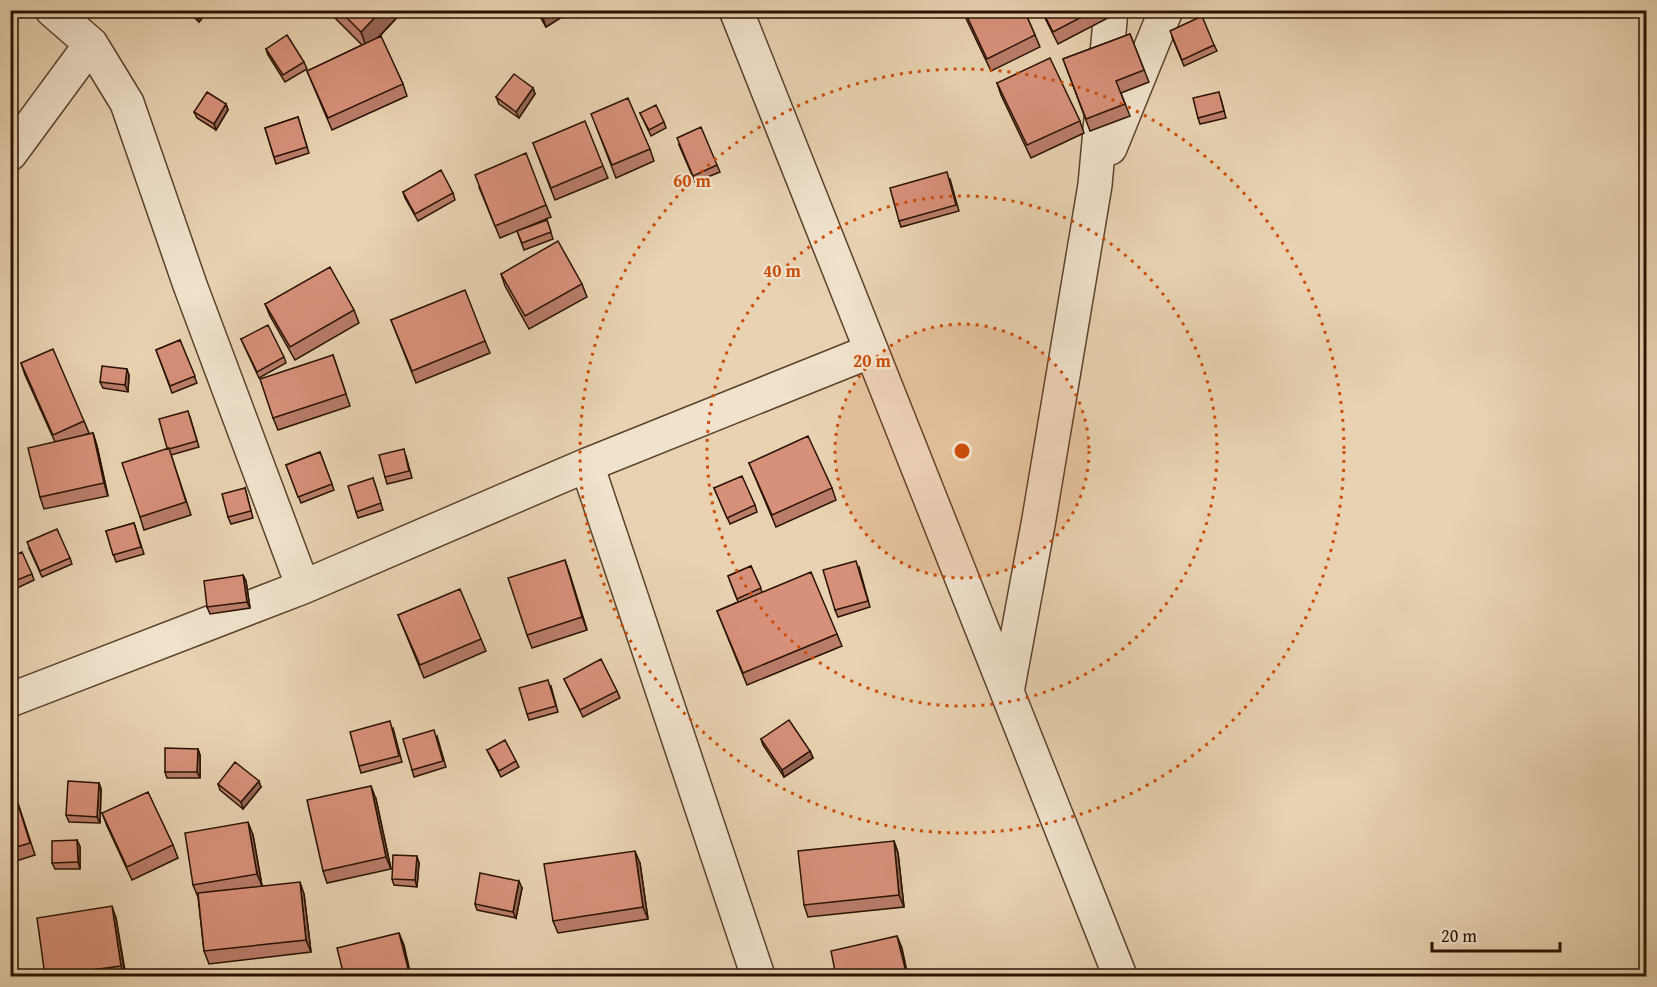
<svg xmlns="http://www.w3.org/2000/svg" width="1657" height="987" font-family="'Gentium Book Plus',serif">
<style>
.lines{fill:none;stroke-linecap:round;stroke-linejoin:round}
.minor-casing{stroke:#5a432c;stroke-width:36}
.minor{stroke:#f0e2cc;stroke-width:33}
.wall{fill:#b97c69;stroke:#2a1300;stroke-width:1.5}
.shaded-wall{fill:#966555;stroke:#2a1300;stroke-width:1.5}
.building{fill:#d7907a;stroke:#2a1300;stroke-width:1.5}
.ring{fill:none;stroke:#cc4e0a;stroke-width:3;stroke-dasharray:3 6}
.centre{fill:#cc4e0a;stroke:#f0e2cc;stroke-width:3}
.ring-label{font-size:18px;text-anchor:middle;font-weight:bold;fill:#cc4e0a;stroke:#f0e2cc;stroke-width:4.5;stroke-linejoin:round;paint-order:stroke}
</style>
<rect width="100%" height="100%" fill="#e8d2b1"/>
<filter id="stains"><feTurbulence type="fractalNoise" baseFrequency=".00333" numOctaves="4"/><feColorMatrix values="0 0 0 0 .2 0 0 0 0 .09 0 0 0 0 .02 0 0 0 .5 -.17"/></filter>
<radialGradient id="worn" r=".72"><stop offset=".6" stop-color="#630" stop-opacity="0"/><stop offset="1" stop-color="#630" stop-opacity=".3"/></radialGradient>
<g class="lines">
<defs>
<path id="minor" d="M 52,10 L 91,44 L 127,103 L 190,285 L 303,587
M 736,10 L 1120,976
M 1110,148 L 1166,10
M 10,154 L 91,44
M 587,465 L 758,976
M 1007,692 L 1039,519 L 1095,185 L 1111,10
M 10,700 L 303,587 L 587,465 L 871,351"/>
</defs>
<use href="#minor" class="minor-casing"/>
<use href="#minor" class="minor"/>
</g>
<path class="wall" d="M 186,10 L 209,10 L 199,22 Z
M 327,10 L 404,10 L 380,36 L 403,84 L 407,96 L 332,130 L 307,71 L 362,45 Z
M 536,10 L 573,10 L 546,27 Z
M 962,10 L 1024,10 L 1035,35 L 1040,47 L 991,71 Z
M 1041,10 L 1123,10 L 1058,44 Z
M 1130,34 L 1149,82 L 1121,93 L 1130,116 L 1090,131 L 1063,59 Z
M 1172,37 L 1214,45 L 1217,51 L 1184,66 Z
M 266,49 L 304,62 L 307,69 L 285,82 L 268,55 Z
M 997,83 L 1080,121 L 1084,133 L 1031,158 L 1001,95 Z
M 533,88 L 535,94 L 519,118 L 499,104 L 496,97 Z
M 1221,99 L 1226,118 L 1200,124 L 1198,118 Z
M 226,104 L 228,110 L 216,130 L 197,118 L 194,112 Z
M 640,113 L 664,122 L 666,128 L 651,136 Z
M 298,117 L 309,153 L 276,164 L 265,128 Z
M 596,126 L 650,149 L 654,161 L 616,178 Z
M 533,143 L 603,166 L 608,178 L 555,200 Z
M 679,145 L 717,165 L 720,172 L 695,182 Z
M 950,179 L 959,211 L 901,227 L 899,221 Z
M 479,187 L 546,205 L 551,217 L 500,238 Z
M 403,192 L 453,193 L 455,200 L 418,221 L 405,198 Z
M 547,220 L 553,239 L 524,250 L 517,231 Z
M 501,274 L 582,284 L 587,297 L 529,329 L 505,286 Z
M 265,304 L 354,310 L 359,323 L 295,360 L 270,316 Z
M 391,320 L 485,341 L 490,353 L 416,383 Z
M 241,339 L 284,357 L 286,363 L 259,378 Z
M 180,340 L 197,383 L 172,393 L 156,350 Z
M 333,355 L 350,406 L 278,430 L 273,418 Z
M 21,363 L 84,421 L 89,433 L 83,436 L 93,433 L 97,446 L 108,496 L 44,509 L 40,497 L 55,442 L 25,375 Z
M 129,375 L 128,392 L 103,388 L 100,382 Z
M 190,417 L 199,447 L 171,455 L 191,515 L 144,530 L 140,517 L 167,448 Z
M 320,452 L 334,490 L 301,503 L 286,465 Z
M 406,456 L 412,478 L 387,484 L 385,477 Z
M 749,463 L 832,488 L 836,500 L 776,527 Z
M 373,478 L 383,510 L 358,518 L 356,512 Z
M 245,488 L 253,518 L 231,524 L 228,517 Z
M 714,488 L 755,505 L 757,512 L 730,524 Z
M 134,523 L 144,554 L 116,562 L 106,531 Z
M 29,548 L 70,558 L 72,564 L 42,577 Z
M 10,557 L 32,574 L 34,580 L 13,590 L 10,585 Z
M 751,566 L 762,592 L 837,634 L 842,646 L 747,685 L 717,611 L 738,602 L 728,576 Z
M 859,567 L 870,607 L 838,617 L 835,610 Z
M 569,572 L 587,630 L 532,648 L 527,635 Z
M 243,575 L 246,581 L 250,608 L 210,614 L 207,607 Z
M 398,615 L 481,639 L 486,651 L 424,678 Z
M 564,679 L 617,691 L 620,698 L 583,717 Z
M 551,686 L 558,712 L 529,720 L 527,714 Z
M 393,728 L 402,762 L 361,773 L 359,766 Z
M 437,736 L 446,767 L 414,777 L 412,770 Z
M 761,739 L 810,751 L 813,758 L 784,777 L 763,745 Z
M 198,749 L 200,755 L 200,778 L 167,778 L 165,772 Z
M 487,750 L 516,761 L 519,767 L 501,777 L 490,756 Z
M 99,783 L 101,789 L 100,823 L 69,822 L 66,815 Z
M 218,784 L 261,787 L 243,809 L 220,790 Z
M 14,791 L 35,855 L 10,863 L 10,792 Z
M 376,799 L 391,869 L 327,883 L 323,871 Z
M 102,813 L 173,845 L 178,858 L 132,880 L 107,826 Z
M 253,835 L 262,886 L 304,894 L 311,952 L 209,964 L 204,951 L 198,897 L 193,885 Z
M 77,840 L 80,847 L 80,869 L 55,869 L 52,863 Z
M 894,841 L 898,853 L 904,907 L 808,917 L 804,905 Z
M 419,863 L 417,887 L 394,885 L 392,879 Z
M 640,863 L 648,919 L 558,933 L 553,921 Z
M 522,888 L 516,918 L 477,910 L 475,904 Z
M 116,918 L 126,976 L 45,976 Z"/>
<path class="shaded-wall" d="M 201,10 L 209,10 L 199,22 L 197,16 Z
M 382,10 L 404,10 L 367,49 L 361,32 Z
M 549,10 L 573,10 L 546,27 L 542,15 Z
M 533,88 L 535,94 L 519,118 L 516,112 Z
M 226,104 L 228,110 L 216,130 L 214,124 Z
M 127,369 L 129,375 L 128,392 L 125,385 Z
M 93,433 L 97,446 L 108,496 L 104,483 Z
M 565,560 L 569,572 L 587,630 L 582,617 Z
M 243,575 L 246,581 L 250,608 L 247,602 Z
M 198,749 L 200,755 L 200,778 L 197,772 Z
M 810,751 L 813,758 L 784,777 L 782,770 Z
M 259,781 L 261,787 L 243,809 L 241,802 Z
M 99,783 L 101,789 L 100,823 L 97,817 Z
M 371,786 L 376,799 L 391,869 L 386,857 Z
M 248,822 L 253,835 L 262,886 L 257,874 Z
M 77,840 L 80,847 L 80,869 L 78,862 Z
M 894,841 L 898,853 L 904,907 L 899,895 Z
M 635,851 L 640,863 L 648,919 L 643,907 Z
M 417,856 L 419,863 L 417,887 L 415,880 Z
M 519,881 L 522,888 L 516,918 L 513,912 Z
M 300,882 L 304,894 L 311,952 L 306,940 Z
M 112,906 L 116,918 L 125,976 L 121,966 Z
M 399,933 L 404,945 L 411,976 L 410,976 Z
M 897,936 L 902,948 L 908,976 L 907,976 Z"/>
<path class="building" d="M 191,10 L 201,10 L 197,16 Z
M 339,10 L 382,10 L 361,32 Z
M 539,10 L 549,10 L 542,15 Z
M 964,10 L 1024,10 L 1035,35 L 987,59 Z
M 1042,10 L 1095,10 L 1053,32 Z
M 1202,16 L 1214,45 L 1182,60 L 1170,31 Z
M 1130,34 L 1144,70 L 1116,81 L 1125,104 L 1086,119 L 1063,59 Z
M 287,35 L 304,62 L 283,75 L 266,49 Z
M 381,36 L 403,84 L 328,118 L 307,71 Z
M 1050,58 L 1080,121 L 1027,145 L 997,83 Z
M 514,74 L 533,88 L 516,112 L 496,97 Z
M 207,92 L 226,104 L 214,124 L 194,112 Z
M 1219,92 L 1224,111 L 1198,118 L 1193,98 Z
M 628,98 L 650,149 L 612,165 L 591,114 Z
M 656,105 L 664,122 L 649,130 L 640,113 Z
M 298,117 L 307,147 L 274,157 L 265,128 Z
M 585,121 L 603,166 L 551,188 L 533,143 Z
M 701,127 L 717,165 L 693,176 L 677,138 Z
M 526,153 L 546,205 L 495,226 L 475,175 Z
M 441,170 L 453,193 L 415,214 L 403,192 Z
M 947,172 L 956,205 L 899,221 L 890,188 Z
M 547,220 L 551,232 L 522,243 L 517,231 Z
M 558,241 L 582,284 L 525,316 L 501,274 Z
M 330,267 L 354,310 L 290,347 L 265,304 Z
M 465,290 L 485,341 L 412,371 L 391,320 Z
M 268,325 L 284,357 L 257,372 L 241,339 Z
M 180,340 L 195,376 L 170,386 L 156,350 Z
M 53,349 L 84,421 L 53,435 L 21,363 Z
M 333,355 L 346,394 L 273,418 L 260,379 Z
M 102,366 L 127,369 L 125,385 L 100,382 Z
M 188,411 L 197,441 L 169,449 L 169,448 L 167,448 L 159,419 Z
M 93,433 L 104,483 L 40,497 L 28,448 Z
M 808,436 L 832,488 L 772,515 L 749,463 Z
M 169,448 L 186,502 L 140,517 L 122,463 Z
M 404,449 L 409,471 L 385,477 L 379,455 Z
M 320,452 L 332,484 L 298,497 L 286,465 Z
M 742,476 L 755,505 L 727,518 L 714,488 Z
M 373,478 L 381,503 L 356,512 L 348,486 Z
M 245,488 L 251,511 L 228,517 L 222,494 Z
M 134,523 L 141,547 L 113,555 L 106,531 Z
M 57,529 L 70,558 L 40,571 L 27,542 Z
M 22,552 L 32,574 L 10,583 L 10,557 Z
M 565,560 L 582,617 L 527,635 L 508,578 Z
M 856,561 L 868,601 L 835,610 L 823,570 Z
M 751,566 L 761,588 L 737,599 L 728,576 Z
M 811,572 L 837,634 L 743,673 L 717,611 Z
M 243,575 L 247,602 L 207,607 L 204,581 Z
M 460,589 L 481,639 L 420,665 L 398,615 Z
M 601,659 L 617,691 L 580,710 L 564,679 Z
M 548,680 L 556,706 L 527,714 L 519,688 Z
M 789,720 L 810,751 L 782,770 L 761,739 Z
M 390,721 L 399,756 L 359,766 L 350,732 Z
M 434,730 L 443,761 L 412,770 L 403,739 Z
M 505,740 L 516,761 L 499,771 L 487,750 Z
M 165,748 L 198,749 L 197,772 L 165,772 Z
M 235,762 L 259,781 L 241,802 L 218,784 Z
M 68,781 L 99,783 L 97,817 L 66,815 Z
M 371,786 L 386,857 L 323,871 L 307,800 Z
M 14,791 L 30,843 L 10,849 L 10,792 Z
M 148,792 L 173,845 L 127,867 L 102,813 Z
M 248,822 L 257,874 L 193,885 L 185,833 Z
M 77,840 L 78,862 L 52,863 L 52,841 Z
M 894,841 L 899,895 L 804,905 L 798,851 Z
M 635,851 L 643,907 L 553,921 L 544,864 Z
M 393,855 L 417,856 L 415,880 L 392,879 Z
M 480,873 L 519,881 L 513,912 L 475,904 Z
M 300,882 L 306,940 L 204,951 L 198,893 Z
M 112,906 L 121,966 L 45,976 L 37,918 Z
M 399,933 L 410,976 L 344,976 L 337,948 Z
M 897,936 L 907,976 L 836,976 L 831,951 Z"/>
<circle cx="962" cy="451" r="127" fill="#cc4e0a" fill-opacity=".12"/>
<g class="ring">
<circle cx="962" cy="451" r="127"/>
<circle cx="962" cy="451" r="255"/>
<circle cx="962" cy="451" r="382"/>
</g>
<circle cx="962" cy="451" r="9" class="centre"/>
<g class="ring-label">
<text x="692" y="187">60 m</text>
<text x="782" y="277">40 m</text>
<text x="872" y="367">20 m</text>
</g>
<rect width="1657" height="987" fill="none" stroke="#e8d2b1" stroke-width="36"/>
<rect x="12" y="12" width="1633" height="963" fill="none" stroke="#2a1300" stroke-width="3"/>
<rect x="18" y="18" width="1621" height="951" fill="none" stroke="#2a1300" stroke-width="1.5"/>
<path d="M1432 942v9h128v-9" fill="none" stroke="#2a1300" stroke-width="3"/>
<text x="1441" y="942" font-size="18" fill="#2a1300" stroke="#f0e2cc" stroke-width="4.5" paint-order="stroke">20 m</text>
<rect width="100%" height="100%" filter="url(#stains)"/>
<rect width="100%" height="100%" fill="url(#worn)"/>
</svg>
